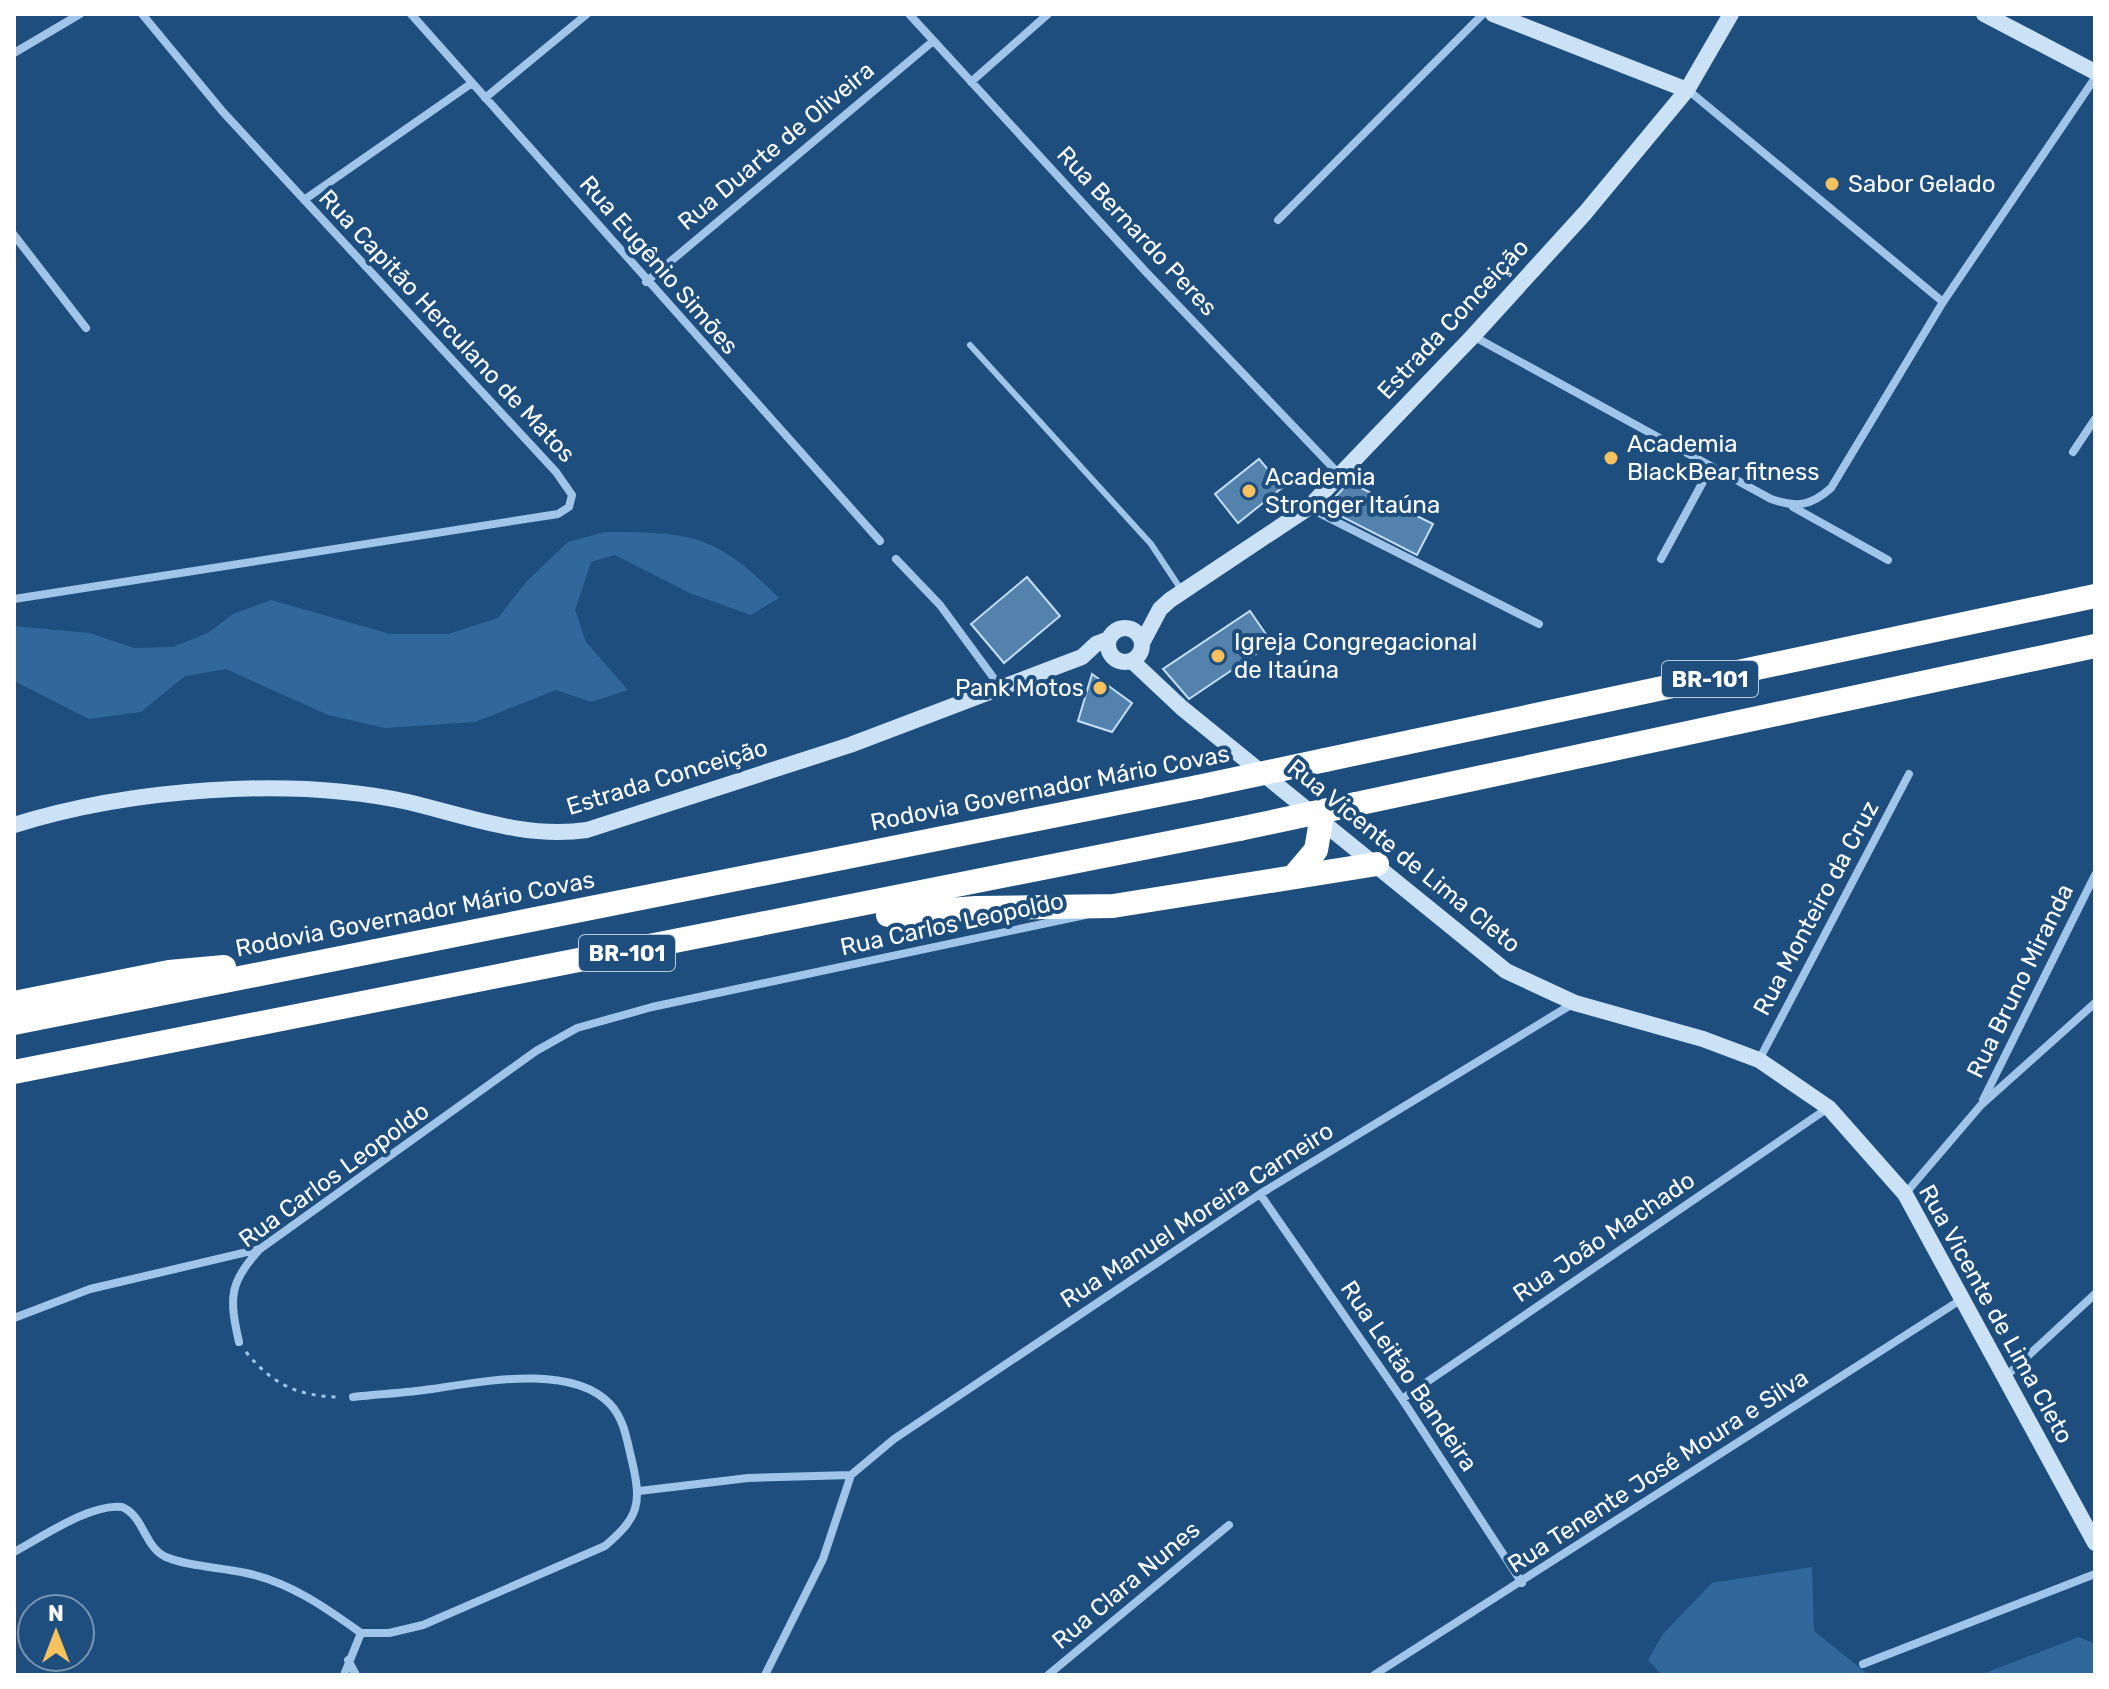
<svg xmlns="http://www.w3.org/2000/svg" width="2109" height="1689" font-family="Rubik,sans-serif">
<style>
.green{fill:#30689c}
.building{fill:#5382ad;stroke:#c4def6;stroke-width:2}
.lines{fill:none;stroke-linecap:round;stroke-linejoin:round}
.path{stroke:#a0c5e8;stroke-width:3;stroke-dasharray:4 6;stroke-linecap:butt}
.lane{stroke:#a0c5e8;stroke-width:6}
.street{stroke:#a0c5e8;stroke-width:8}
.secondary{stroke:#cbe1f6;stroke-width:16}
.highway{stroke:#fff;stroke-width:24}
.highway-bridge{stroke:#fff;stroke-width:24}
.poi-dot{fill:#f7c15f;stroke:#1e4e7e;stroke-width:3}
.labels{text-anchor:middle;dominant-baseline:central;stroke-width:8;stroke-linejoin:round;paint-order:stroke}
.shield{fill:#1e4e7e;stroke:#bccad8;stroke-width:2}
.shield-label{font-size:22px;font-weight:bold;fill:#fff}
.street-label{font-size:24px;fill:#fff;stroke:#1e4e7e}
.poi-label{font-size:24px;fill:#fff;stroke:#1e4e7e;text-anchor:start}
</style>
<rect width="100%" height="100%" fill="#1e4e7e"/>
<path class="green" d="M 605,532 C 692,532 717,535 779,598 L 751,615 L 692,594 L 615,555 L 591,562 L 575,610 L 586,642 L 628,690 L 591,702 L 556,690 L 475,722 L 385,728 L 328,715 L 226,669 L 185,676 L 141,712 L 89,719 L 14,681 L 14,626 L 89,633 L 134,648 L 173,647 L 208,633 L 233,614 L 271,600 L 390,634 L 448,634 L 498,618 L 527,581 L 568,542 Z
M 1812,1567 L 1814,1631 L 1869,1675 L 1662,1675 L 1648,1660 L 1663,1634 L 1712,1583 Z
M 2079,1637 L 2095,1644 L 2095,1675 L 1980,1675 Z"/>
<path class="building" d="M 1259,459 L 1283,487 L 1238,523 L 1215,494 Z
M 1349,482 L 1433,524 L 1417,555 L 1325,508 Z
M 1027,577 L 1060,616 L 1004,663 L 971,624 Z
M 1250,611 L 1272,643 L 1189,699 L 1163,669 Z
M 1092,674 L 1132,703 L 1112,732 L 1078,721 Z"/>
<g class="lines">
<path class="path" d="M 246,1352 C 272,1384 297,1396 338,1397"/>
<path class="lane" d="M 970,345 L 1151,544 L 1182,591"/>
<path class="street" d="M 411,14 L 880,541
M 909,14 L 1146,272 L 1339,474
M 14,53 L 80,14
M 971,82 L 1048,14
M 1688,90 L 1943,302
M 485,98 L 587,14
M 304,200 L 472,83
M 1278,220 L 1483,14
M 14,235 L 86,328
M 646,282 L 932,42
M 1473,336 L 1771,499 C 1796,508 1811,506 1831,488 L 1943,302 L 2095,78
M 2073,452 L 2095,419
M 1793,507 L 1888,560
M 1309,508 L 1539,624
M 896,559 L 940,605 L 1001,688
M 1661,559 L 1711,467
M 14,599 L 558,514 L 569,507 L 572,495 L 556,472 L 223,112 L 142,14
M 1759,1060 L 1909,774
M 1983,1100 L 2095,875
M 1260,1194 L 1402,1399 L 1522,1583
M 1905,1194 L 1981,1105 L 2095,1003
M 14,1318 L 90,1289 L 260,1249
M 239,1342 C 229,1298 229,1282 260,1249 L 536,1051 L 577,1028 L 652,1007 L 1085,915
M 2004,1378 L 2095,1294
M 353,1397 C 379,1394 406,1393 432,1389 C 481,1382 571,1363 610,1404 C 625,1420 627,1442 632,1461 C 642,1504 639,1517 605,1546 L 423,1625 L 389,1633 L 361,1633
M 1402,1399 L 1828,1108
M 639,1491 L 748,1478 L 851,1475
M 14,1552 C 42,1537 91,1503 122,1507 C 144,1516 144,1547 166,1557 C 190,1567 220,1567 246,1573 C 289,1582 325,1607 361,1633
M 348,1660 L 356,1675
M 1863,1664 L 2095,1574
M 344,1675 L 361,1633
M 765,1675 L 823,1559 L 851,1475 L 894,1439 L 1260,1194 L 1574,1003
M 1048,1675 L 1229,1525
M 1374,1675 L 1962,1299"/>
<path class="secondary" d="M 1493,14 L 1687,90
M 1984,14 L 2095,72
M1108 645a17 17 0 1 1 34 0a17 17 0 1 1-34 0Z
M 1142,643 L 1160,609 L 1170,600 L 1308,508 L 1473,336 L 1585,213 L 1687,90 L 1731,14
M 1132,661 L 1182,708 L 1506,971 L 1575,1003 L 1703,1039 L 1759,1060 L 1829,1108 L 1905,1194 L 2095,1543
M 14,825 C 129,789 289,776 408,802 C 467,816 525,839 587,830 L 850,745 L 1082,657 L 1096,644 L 1109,639"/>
<path class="highway" d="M 1325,760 L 2095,596
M 1356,804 L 2095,646
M 1294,876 L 1316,850 L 1321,821
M 888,915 L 976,908 L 1113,906 L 1377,864
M 14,1003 L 169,972 L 224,967
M 14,1023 L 1198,787
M 14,1072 L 1239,829"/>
<path class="highway-bridge" d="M 1198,787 L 1325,760
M 1239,829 L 1356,804"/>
</g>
<g class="poi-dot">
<circle cx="1832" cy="184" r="8"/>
<circle cx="1611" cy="458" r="8"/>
<circle cx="1249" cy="491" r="8"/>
<circle cx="1218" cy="656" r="8"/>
<circle cx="1100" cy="688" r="8"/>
</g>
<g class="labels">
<g class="shield">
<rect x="1662" y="661" width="96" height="36" rx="6"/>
<rect x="579" y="935" width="96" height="36" rx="6"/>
</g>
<g class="shield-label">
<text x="1710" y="679">BR-101</text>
<text x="627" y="953">BR-101</text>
</g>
<g class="street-label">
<text transform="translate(776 146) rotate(-40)">Rua Duarte de Oliveira</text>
<text transform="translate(1137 231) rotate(47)">Rua Bernardo Peres</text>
<text transform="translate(659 265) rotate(49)">Rua Eugênio Simões</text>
<text transform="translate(1453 319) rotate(-47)">Estrada Conceição</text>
<text transform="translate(447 326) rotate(47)">Rua Capitão Herculano de Matos</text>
<text transform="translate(667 777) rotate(-17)">Estrada Conceição</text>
<text transform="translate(1050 788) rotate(-11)">Rodovia Governador Mário Covas</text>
<text transform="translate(1404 856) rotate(39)">Rua Vicente de Lima Cleto</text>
<text transform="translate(1816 908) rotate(-62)">Rua Monteiro da Cruz</text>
<text transform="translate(415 914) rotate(-11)">Rodovia Governador Mário Covas</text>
<text transform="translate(952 924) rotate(-12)">Rua Carlos Leopoldo</text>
<text transform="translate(2020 981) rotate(-64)">Rua Bruno Miranda</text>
<text transform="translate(334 1175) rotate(-36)">Rua Carlos Leopoldo</text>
<text transform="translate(1197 1215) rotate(-33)">Rua Manuel Moreira Carneiro</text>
<text transform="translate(1604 1237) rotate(-34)">Rua João Machado</text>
<text transform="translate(1996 1314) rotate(61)">Rua Vicente de Lima Cleto</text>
<text transform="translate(1409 1376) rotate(56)">Rua Leitão Bandeira</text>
<text transform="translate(1658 1471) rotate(-33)">Rua Tenente José Moura e Silva</text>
<text transform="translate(1126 1585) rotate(-40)">Rua Clara Nunes</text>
</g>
<g class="poi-label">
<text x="1848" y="184">Sabor Gelado</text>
<text x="1627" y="444">Academia<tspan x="1627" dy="28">BlackBear fitness</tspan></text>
<text x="1265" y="477">Academia<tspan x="1265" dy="28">Stronger Itaúna</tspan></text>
<text x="1234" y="642">Igreja Congregacional<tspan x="1234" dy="28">de Itaúna</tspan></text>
<text x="1084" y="688" text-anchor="end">Pank Motos</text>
</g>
</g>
<rect width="2109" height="1689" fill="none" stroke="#ffffff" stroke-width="32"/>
<g transform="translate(56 1633)"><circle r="38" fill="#1e4e7e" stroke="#7895b2" stroke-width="2"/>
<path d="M0-6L14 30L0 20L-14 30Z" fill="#f7c15f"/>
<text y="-12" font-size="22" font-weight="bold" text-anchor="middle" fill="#ffffff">N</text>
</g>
</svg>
